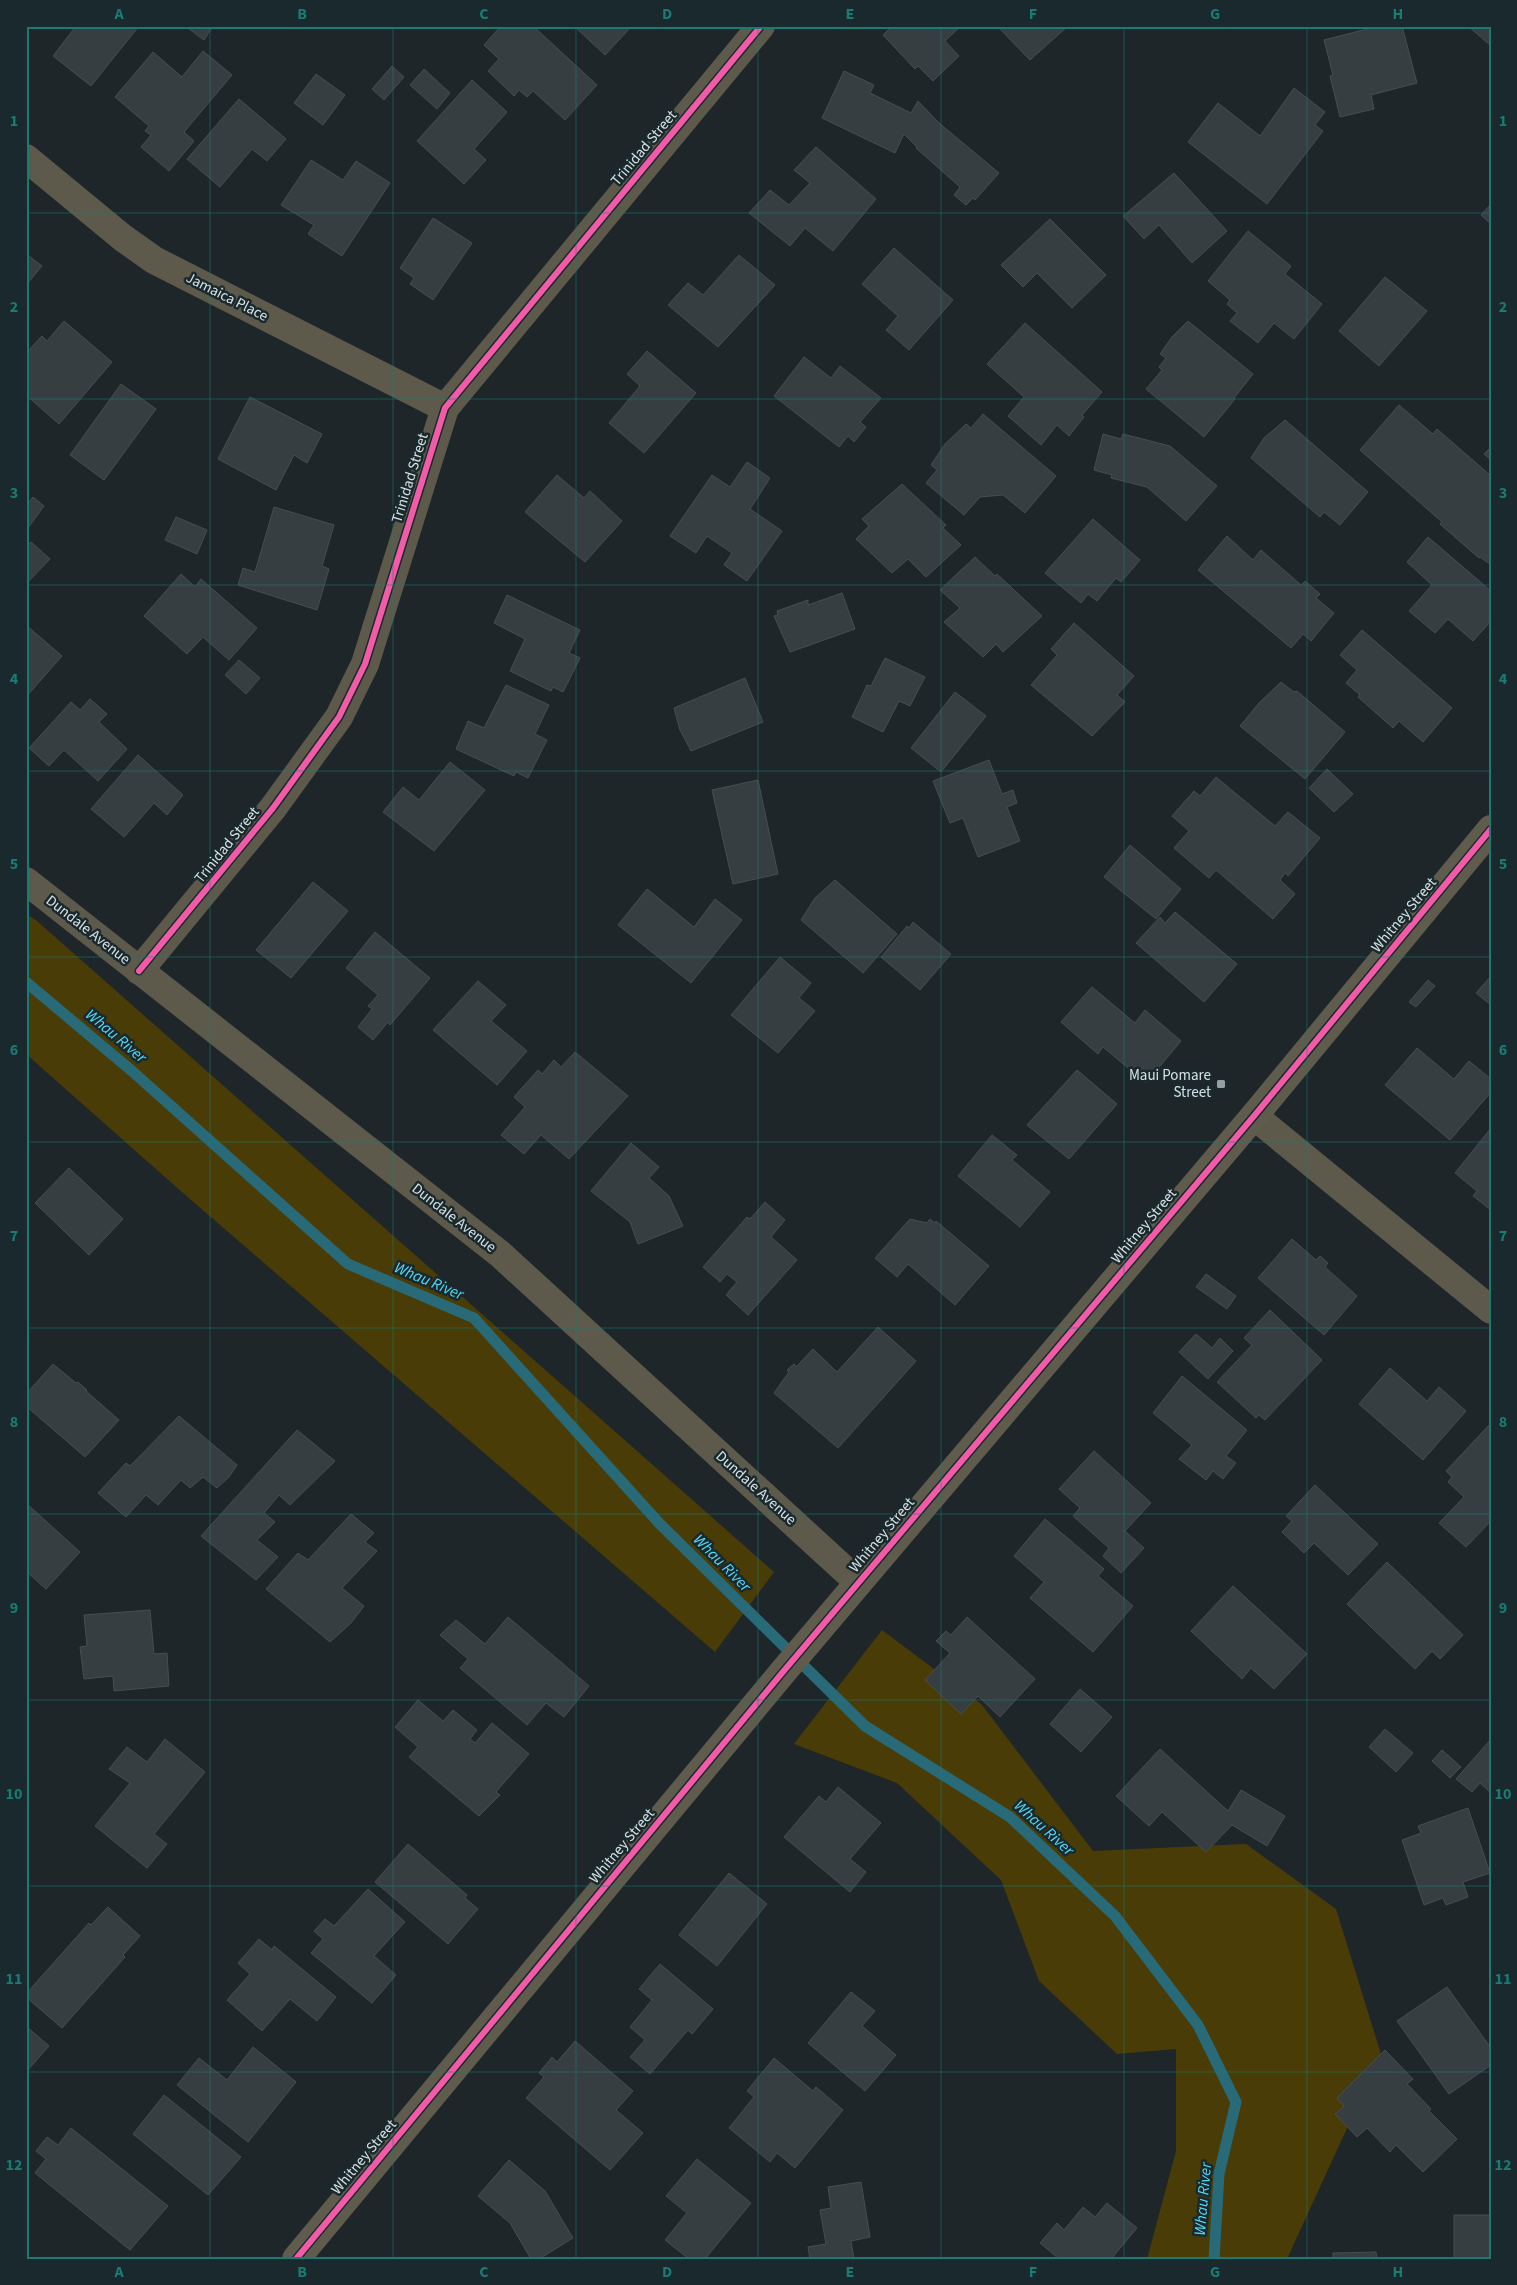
<svg xmlns="http://www.w3.org/2000/svg" width="1517" height="2285" font-family="'Source Sans 3',sans-serif">
<style>
.green{fill:#4a3c06}
.lines{fill:none;stroke-linecap:round;stroke-linejoin:round}
.stream{stroke:#296a79;stroke-width:11}
.building{fill:#373e41;stroke:#474e50}
.street{stroke:#5d5a4c;stroke-width:28}
.secondary{stroke:#5f5c4d;stroke-width:28}
.cycleway-casing{stroke:#19292d;stroke-width:9}
.cycleway{stroke:#f35aa7;stroke-width:6}
.grid{fill:none;stroke:#197b74;stroke-width:1;stroke-opacity:0.55}
.poi-dot{fill:#969fa2;stroke:#19292d;stroke-width:2}
.labels{text-anchor:middle;dominant-baseline:central;stroke-width:5;stroke-linejoin:round;paint-order:stroke}
.street-label{font-size:15px;fill:#d7e0e3;stroke:#19292d}
.poi-label{font-size:15px;fill:#d7e0e3;stroke:#19292d;text-anchor:end}
.water-label{font-size:16px;font-style:italic;fill:#52daf8;stroke:#19292d}
.neatline{fill:none;stroke:#197b74;stroke-width:2}
.grid-label{font-size:16px;text-anchor:middle;font-weight:bold;fill:#197b74}
</style>
<rect width="100%" height="100%" fill="#1e2629"/>
<path class="green" d="M 26,914 L 37,921 L 774,1572 L 715,1652 L 183,1193 L 26,1054 Z
M 882,1630 L 982,1705 L 1093,1851 L 1246,1844 L 1336,1909 L 1381,2054 L 1287,2259 L 1147,2259 L 1176,2151 L 1176,2049 L 1117,2054 L 1039,1981 L 1001,1880 L 897,1783 L 794,1744 Z"/>
<g class="lines">
<path class="stream" d="M 26,982 L 132,1071 L 348,1264 L 474,1318 L 659,1523 L 865,1726 L 1010,1817 L 1115,1916 L 1198,2025 L 1236,2102 L 1219,2174 L 1214,2259"/>
</g>
<path class="building" d="M 76,26 L 139,26 L 91,86 L 53,56 Z
M 185,26 L 213,26 L 204,40 Z
M 501,26 L 533,26 L 597,85 L 565,120 L 533,91 L 527,97 L 519,90 L 514,96 L 488,71 L 499,59 L 484,45 Z
M 574,26 L 632,26 L 605,55 Z
M 892,26 L 961,26 L 945,41 L 959,56 L 933,81 L 918,66 L 915,69 L 883,35 Z
M 997,26 L 1068,26 L 1030,60 Z
M 1379,26 L 1402,26 L 1417,83 L 1371,95 L 1374,109 L 1340,117 L 1330,76 L 1333,75 L 1324,40 Z
M 1468,26 L 1491,26 L 1491,46 Z
M 203,51 L 232,75 L 184,132 L 194,141 L 169,171 L 141,147 L 151,135 L 145,131 L 149,126 L 115,97 L 153,52 L 182,77 Z
M 392,66 L 404,77 L 384,100 L 372,89 Z
M 424,69 L 450,93 L 437,109 L 410,85 Z
M 844,71 L 874,85 L 870,93 L 911,113 L 918,101 L 939,123 L 999,173 L 975,200 L 973,198 L 966,205 L 954,195 L 960,187 L 916,148 L 917,147 L 904,134 L 895,153 L 822,118 Z
M 316,74 L 345,95 L 323,125 L 294,103 Z
M 472,80 L 507,112 L 474,149 L 486,160 L 464,184 L 417,141 Z
M 1294,88 L 1325,112 L 1315,125 L 1323,131 L 1267,204 L 1188,142 L 1218,103 L 1260,136 Z
M 239,99 L 286,139 L 267,161 L 252,149 L 220,187 L 187,159 Z
M 816,147 L 876,199 L 833,251 L 805,228 L 790,246 L 749,213 L 770,190 L 789,205 L 810,183 L 794,170 Z
M 311,160 L 343,180 L 356,161 L 390,183 L 342,256 L 308,234 L 314,225 L 281,205 Z
M 1174,173 L 1227,231 L 1192,263 L 1159,225 L 1144,239 L 1123,216 Z
M 1491,204 L 1491,224 L 1481,215 Z
M 433,218 L 472,243 L 433,300 L 410,284 L 414,278 L 400,268 Z
M 1050,219 L 1106,275 L 1072,308 L 1037,273 L 1023,287 L 1001,265 Z
M 1248,231 L 1291,266 L 1285,274 L 1322,304 L 1294,339 L 1274,323 L 1258,343 L 1230,321 L 1237,313 L 1227,304 L 1230,300 L 1208,281 Z
M 894,248 L 953,300 L 909,350 L 886,330 L 898,316 L 862,284 Z
M 26,254 L 42,266 L 26,285 Z
M 739,255 L 775,285 L 718,347 L 668,305 L 688,283 L 703,295 Z
M 1385,277 L 1427,311 L 1379,366 L 1339,331 Z
M 64,321 L 112,362 L 59,424 L 26,395 L 26,353 L 42,336 L 47,341 Z
M 1188,321 L 1253,374 L 1234,398 L 1235,399 L 1204,437 L 1146,389 L 1162,370 L 1159,367 L 1166,358 L 1160,354 L 1172,337 Z
M 1025,323 L 1102,392 L 1082,415 L 1084,417 L 1069,436 L 1057,425 L 1041,445 L 1008,416 L 1024,397 L 987,364 Z
M 647,351 L 696,393 L 644,453 L 609,423 L 640,386 L 627,374 Z
M 804,357 L 831,378 L 840,366 L 881,398 L 860,422 L 866,427 L 854,442 L 848,436 L 839,447 L 774,396 Z
M 121,384 L 156,409 L 104,480 L 70,455 Z
M 250,397 L 322,434 L 307,463 L 294,455 L 276,490 L 218,459 Z
M 1399,405 L 1433,434 L 1437,429 L 1491,476 L 1491,565 L 1480,557 L 1479,558 L 1440,524 L 1442,522 L 1360,450 Z
M 983,414 L 1056,476 L 1025,513 L 1003,495 L 980,497 L 964,515 L 926,483 L 937,470 L 931,465 L 945,444 L 966,424 L 971,428 Z
M 1285,420 L 1368,492 L 1340,525 L 1324,512 L 1320,517 L 1251,458 L 1264,438 Z
M 1103,434 L 1121,439 L 1123,434 L 1170,446 L 1217,486 L 1186,521 L 1147,487 L 1111,478 L 1112,475 L 1094,470 Z
M 1491,447 L 1491,460 L 1484,454 Z
M 747,462 L 770,478 L 750,509 L 782,531 L 747,581 L 724,565 L 732,553 L 707,536 L 696,553 L 670,536 L 712,475 L 730,487 Z
M 557,475 L 584,498 L 590,491 L 622,521 L 585,562 L 525,512 Z
M 902,484 L 946,525 L 943,528 L 961,545 L 926,577 L 908,559 L 892,573 L 856,539 L 869,526 L 862,519 Z
M 33,497 L 44,506 L 28,528 L 26,526 L 26,506 Z
M 274,507 L 334,525 L 322,566 L 329,569 L 317,610 L 238,585 L 243,568 L 255,572 Z
M 176,517 L 207,530 L 197,554 L 165,540 Z
M 1093,519 L 1140,560 L 1121,582 L 1116,578 L 1097,601 L 1088,594 L 1081,603 L 1045,573 Z
M 1227,536 L 1253,560 L 1261,550 L 1301,585 L 1305,581 L 1320,594 L 1316,598 L 1334,613 L 1311,641 L 1303,634 L 1291,648 L 1198,570 Z
M 1428,537 L 1491,591 L 1491,621 L 1473,641 L 1448,619 L 1435,633 L 1409,611 L 1432,585 L 1407,562 Z
M 31,542 L 50,559 L 26,584 L 26,547 Z
M 975,557 L 995,576 L 997,574 L 1042,616 L 1003,652 L 996,644 L 983,657 L 944,622 L 960,608 L 940,590 Z
M 181,574 L 195,587 L 201,579 L 257,628 L 229,660 L 203,637 L 187,654 L 144,616 Z
M 842,593 L 855,629 L 790,652 L 774,616 L 778,615 L 777,611 L 808,600 L 808,605 Z
M 507,595 L 580,630 L 569,653 L 580,658 L 563,692 L 553,687 L 551,691 L 510,671 L 525,639 L 494,623 Z
M 1074,623 L 1134,676 L 1117,695 L 1125,702 L 1092,736 L 1031,685 L 1057,655 L 1051,649 Z
M 26,625 L 62,656 L 26,697 Z
M 1362,630 L 1452,708 L 1423,742 L 1399,721 L 1393,728 L 1358,697 L 1360,695 L 1346,683 L 1357,670 L 1340,655 Z
M 885,658 L 925,677 L 910,706 L 899,701 L 883,732 L 852,717 L 867,685 L 871,686 Z
M 239,660 L 260,678 L 246,694 L 225,675 Z
M 745,678 L 763,722 L 691,751 L 680,730 L 674,708 Z
M 1281,682 L 1294,692 L 1297,691 L 1345,732 L 1305,779 L 1240,726 L 1259,703 Z
M 506,685 L 549,705 L 535,734 L 547,740 L 528,778 L 516,772 L 514,776 L 456,749 L 468,721 L 484,728 Z
M 955,692 L 986,716 L 941,772 L 911,748 Z
M 90,699 L 107,714 L 99,722 L 127,749 L 98,781 L 64,750 L 49,766 L 29,748 L 71,702 L 80,710 Z
M 138,755 L 183,795 L 167,815 L 154,803 L 124,837 L 91,809 Z
M 989,760 L 1002,794 L 1013,790 L 1017,803 L 1007,807 L 1020,841 L 978,857 L 963,818 L 950,823 L 933,781 Z
M 450,762 L 485,790 L 434,851 L 383,812 L 403,787 L 419,800 Z
M 1327,769 L 1353,794 L 1334,812 L 1309,788 Z
M 1216,777 L 1275,826 L 1288,812 L 1320,838 L 1288,876 L 1285,873 L 1280,880 L 1295,894 L 1273,919 L 1216,870 L 1209,878 L 1174,848 L 1189,831 L 1172,816 L 1194,791 L 1200,796 Z
M 758,780 L 778,874 L 733,884 L 712,790 Z
M 1130,845 L 1181,889 L 1156,919 L 1104,877 Z
M 835,880 L 897,934 L 863,973 L 801,920 L 815,898 Z
M 313,882 L 348,911 L 291,978 L 256,950 Z
M 647,889 L 694,927 L 715,899 L 742,920 L 691,983 L 618,925 Z
M 1175,912 L 1237,964 L 1204,1002 L 1136,943 L 1160,917 L 1165,923 Z
M 913,922 L 951,954 L 920,990 L 881,957 L 907,926 L 909,928 Z
M 375,932 L 430,978 L 390,1025 L 388,1022 L 373,1040 L 358,1027 L 372,1009 L 368,1006 L 378,995 L 346,968 Z
M 780,957 L 811,983 L 799,998 L 815,1011 L 778,1053 L 731,1015 Z
M 1491,976 L 1491,1005 L 1476,993 Z
M 1428,980 L 1435,986 L 1416,1007 L 1409,1002 Z
M 478,981 L 506,1005 L 491,1021 L 527,1051 L 497,1085 L 433,1030 Z
M 1092,987 L 1135,1023 L 1145,1010 L 1181,1041 L 1146,1083 L 1103,1047 L 1098,1054 L 1061,1022 Z
M 1417,1048 L 1454,1079 L 1469,1061 L 1491,1079 L 1491,1092 L 1450,1140 L 1385,1085 Z
M 575,1052 L 628,1096 L 569,1159 L 541,1135 L 524,1154 L 501,1135 L 525,1107 L 514,1097 L 538,1070 L 542,1074 L 554,1060 L 561,1067 Z
M 1077,1070 L 1117,1104 L 1069,1159 L 1027,1125 Z
M 1491,1128 L 1491,1210 L 1473,1196 L 1477,1191 L 1455,1173 Z
M 992,1135 L 1017,1155 L 1012,1160 L 1050,1192 L 1020,1227 L 958,1176 Z
M 631,1143 L 659,1167 L 649,1178 L 669,1196 L 683,1226 L 638,1244 L 630,1222 L 591,1191 Z
M 69,1168 L 123,1219 L 89,1255 L 35,1203 Z
M 765,1202 L 785,1220 L 771,1237 L 797,1260 L 748,1315 L 726,1295 L 737,1282 L 727,1274 L 720,1282 L 703,1267 L 747,1217 L 750,1219 Z
M 910,1219 L 927,1223 L 930,1219 L 935,1223 L 936,1221 L 989,1266 L 955,1305 L 908,1264 L 897,1277 L 875,1258 Z
M 1292,1239 L 1316,1260 L 1320,1256 L 1328,1263 L 1325,1267 L 1357,1296 L 1324,1335 L 1258,1278 Z
M 1206,1274 L 1236,1296 L 1227,1309 L 1196,1287 Z
M 1270,1310 L 1322,1360 L 1265,1420 L 1259,1415 L 1256,1418 L 1217,1382 L 1252,1345 L 1244,1338 Z
M 878,1327 L 916,1361 L 838,1448 L 774,1393 L 789,1372 L 787,1370 L 794,1364 L 796,1367 L 813,1349 L 837,1372 Z
M 1196,1334 L 1212,1348 L 1220,1338 L 1233,1351 L 1208,1379 L 1179,1352 Z
M 53,1364 L 76,1383 L 78,1382 L 87,1390 L 86,1391 L 119,1420 L 85,1457 L 26,1406 L 26,1394 Z
M 1390,1368 L 1427,1401 L 1439,1387 L 1466,1411 L 1423,1460 L 1359,1404 Z
M 1182,1376 L 1247,1430 L 1226,1456 L 1236,1463 L 1223,1479 L 1213,1471 L 1206,1480 L 1179,1459 L 1192,1445 L 1153,1413 Z
M 179,1416 L 237,1465 L 229,1477 L 217,1488 L 203,1477 L 190,1488 L 181,1480 L 158,1505 L 146,1495 L 126,1517 L 98,1493 L 126,1463 L 130,1466 Z
M 1491,1423 L 1491,1521 L 1466,1547 L 1439,1523 L 1464,1497 L 1448,1482 L 1452,1477 L 1446,1471 Z
M 297,1430 L 335,1461 L 290,1505 L 279,1495 L 264,1513 L 275,1522 L 257,1540 L 278,1557 L 256,1580 L 201,1536 Z
M 1094,1451 L 1151,1503 L 1125,1531 L 1144,1548 L 1121,1573 L 1103,1556 L 1109,1548 L 1073,1516 L 1080,1508 L 1059,1489 Z
M 1315,1485 L 1378,1544 L 1348,1575 L 1314,1543 L 1304,1553 L 1282,1532 L 1292,1521 L 1286,1516 Z
M 26,1503 L 80,1552 L 46,1589 L 26,1571 Z
M 351,1514 L 374,1533 L 365,1542 L 377,1551 L 342,1588 L 364,1606 L 351,1623 L 330,1642 L 266,1589 L 298,1553 L 308,1560 Z
M 1045,1519 L 1104,1569 L 1098,1576 L 1133,1606 L 1093,1652 L 1030,1598 L 1044,1582 L 1014,1556 Z
M 1387,1562 L 1463,1635 L 1440,1659 L 1432,1651 L 1415,1669 L 1347,1604 Z
M 1233,1586 L 1307,1654 L 1274,1689 L 1251,1668 L 1242,1679 L 1191,1631 Z
M 150,1610 L 154,1654 L 167,1653 L 169,1686 L 114,1691 L 113,1676 L 84,1679 L 80,1647 L 87,1646 L 84,1615 Z
M 508,1617 L 589,1686 L 564,1717 L 546,1703 L 527,1725 L 460,1668 L 468,1659 L 440,1635 L 456,1620 L 485,1644 Z
M 967,1617 L 1035,1679 L 1000,1717 L 978,1696 L 961,1714 L 925,1680 L 950,1653 L 936,1641 L 946,1631 L 951,1635 Z
M 1080,1689 L 1112,1717 L 1081,1752 L 1050,1724 Z
M 418,1700 L 443,1721 L 453,1710 L 477,1730 L 470,1739 L 475,1743 L 492,1723 L 529,1754 L 496,1792 L 500,1795 L 479,1816 L 409,1757 L 418,1747 L 395,1727 Z
M 1385,1729 L 1413,1753 L 1396,1772 L 1369,1747 Z
M 165,1739 L 205,1772 L 154,1834 L 167,1844 L 147,1868 L 95,1826 L 130,1783 L 109,1769 L 127,1747 L 147,1762 Z
M 1491,1739 L 1491,1793 L 1480,1783 L 1472,1792 L 1456,1779 Z
M 1160,1749 L 1228,1811 L 1241,1790 L 1285,1816 L 1267,1846 L 1232,1825 L 1206,1852 L 1162,1812 L 1149,1826 L 1116,1796 Z
M 1442,1750 L 1461,1767 L 1450,1778 L 1432,1761 Z
M 838,1787 L 881,1823 L 850,1859 L 866,1872 L 850,1892 L 784,1837 L 819,1796 L 826,1802 Z
M 1468,1808 L 1490,1873 L 1463,1882 L 1468,1897 L 1446,1905 L 1443,1898 L 1424,1905 L 1402,1840 L 1421,1833 L 1418,1826 Z
M 408,1844 L 467,1895 L 465,1898 L 478,1909 L 448,1944 L 375,1882 Z
M 729,1873 L 767,1904 L 717,1966 L 679,1935 Z
M 368,1889 L 405,1922 L 374,1956 L 396,1975 L 372,2003 L 311,1953 L 323,1939 L 314,1931 L 325,1919 L 334,1926 Z
M 108,1907 L 140,1936 L 123,1955 L 125,1957 L 62,2028 L 26,1997 L 26,1994 L 89,1923 L 91,1925 Z
M 259,1939 L 272,1950 L 274,1946 L 336,1997 L 317,2021 L 290,1999 L 262,2031 L 227,2000 L 250,1974 L 238,1963 Z
M 660,1964 L 713,2009 L 692,2034 L 688,2030 L 650,2074 L 630,2057 L 645,2040 L 630,2027 L 652,2000 L 639,1989 Z
M 1447,1987 L 1491,2048 L 1491,2065 L 1449,2094 L 1397,2021 Z
M 851,1992 L 875,2011 L 862,2026 L 896,2055 L 865,2091 L 808,2043 Z
M 26,2026 L 49,2046 L 26,2072 Z
M 575,2041 L 633,2091 L 616,2110 L 643,2133 L 610,2170 L 526,2098 L 544,2077 L 539,2073 L 552,2057 L 557,2062 Z
M 253,2047 L 296,2082 L 248,2142 L 177,2085 L 199,2058 L 227,2080 Z
M 1385,2050 L 1413,2079 L 1407,2084 L 1431,2109 L 1429,2111 L 1457,2139 L 1423,2172 L 1396,2145 L 1390,2152 L 1367,2128 L 1357,2137 L 1335,2114 L 1344,2106 L 1337,2098 Z
M 774,2058 L 813,2091 L 816,2087 L 843,2110 L 795,2168 L 777,2153 L 770,2162 L 729,2128 L 754,2097 L 747,2091 Z
M 164,2095 L 241,2157 L 208,2195 L 133,2134 Z
M 71,2128 L 168,2206 L 130,2250 L 35,2173 L 46,2159 L 36,2151 L 47,2137 L 58,2145 Z
M 697,2159 L 751,2203 L 705,2259 L 689,2259 L 665,2240 L 687,2213 L 666,2196 Z
M 509,2160 L 545,2191 L 573,2238 L 539,2259 L 531,2259 L 510,2223 L 478,2196 Z
M 861,2182 L 870,2237 L 851,2241 L 854,2259 L 810,2259 L 808,2247 L 826,2244 L 820,2210 L 831,2208 L 828,2187 Z
M 1107,2203 L 1137,2228 L 1111,2259 L 1059,2259 L 1040,2243 L 1057,2223 L 1064,2230 L 1083,2207 L 1095,2217 Z
M 1454,2215 L 1491,2215 L 1491,2259 L 1454,2259 Z
M 1376,2252 L 1377,2259 L 1333,2259 L 1333,2253 Z"/>
<g class="lines">
<path class="street" d="M 26,158 L 123,238 L 154,260 L 445,408
M 26,881 L 500,1254 L 858,1582
M 139,971 L 273,808 L 339,717 L 365,664 L 445,408 L 761,26
M 1254,1116 L 1491,1310"/>
<path class="secondary" d="M 296,2259 L 782,1673 L 1254,1116 L 1491,829"/>
<defs>
<path id="cycleway" d="M 139,971 L 273,808 L 339,717 L 365,664 L 445,408 L 761,26
M 296,2259 L 782,1673 L 1254,1116 L 1491,829"/>
</defs>
<use href="#cycleway" class="cycleway-casing"/>
<use href="#cycleway" class="cycleway"/>
</g>
<path class="grid" d="M 210,26 L 210,2259M 393,26 L 393,2259M 576,26 L 576,2259M 758,26 L 758,2259M 941,26 L 941,2259M 1124,26 L 1124,2259M 1307,26 L 1307,2259M 26,213 L 1491,213M 26,399 L 1491,399M 26,585 L 1491,585M 26,771 L 1491,771M 26,957 L 1491,957M 26,1142 L 1491,1142M 26,1328 L 1491,1328M 26,1514 L 1491,1514M 26,1700 L 1491,1700M 26,1886 L 1491,1886M 26,2072 L 1491,2072"/>
<rect class="poi-dot" x="1216" y="1079" width="10" height="10" rx="2.5"/>
<g class="labels">
<g class="street-label">
<text transform="translate(644 148) rotate(-50)">Trinidad Street</text>
<text transform="translate(227 297) rotate(27)">Jamaica Place</text>
<text transform="translate(410 478) rotate(-73)">Trinidad Street</text>
<text transform="translate(227 845) rotate(-51)">Trinidad Street</text>
<text transform="translate(1404 915) rotate(-50)">Whitney Street</text>
<text transform="translate(88 930) rotate(38)">Dundale Avenue</text>
<text transform="translate(454 1218) rotate(38)">Dundale Avenue</text>
<text transform="translate(1144 1226) rotate(-50)">Whitney Street</text>
<text transform="translate(756 1488) rotate(42)">Dundale Avenue</text>
<text transform="translate(882 1535) rotate(-50)">Whitney Street</text>
<text transform="translate(622 1846) rotate(-50)">Whitney Street</text>
<text transform="translate(364 2157) rotate(-50)">Whitney Street</text>
</g>
<g class="poi-label">
<text x="1211" y="1075">Maui Pomare<tspan x="1211" dy="17">Street</tspan></text>
</g>
<g class="water-label">
<text transform="translate(116 1036) rotate(40)">Whau River</text>
<text transform="translate(429 1281) rotate(23)">Whau River</text>
<text transform="translate(722 1563) rotate(45)">Whau River</text>
<text transform="translate(1044 1828) rotate(42)">Whau River</text>
<text transform="translate(1203 2199) rotate(-85)">Whau River</text>
</g>
</g>
<rect width="1517" height="2285" fill="none" stroke="#19292d" stroke-width="55"/>
<rect x="28" y="28" width="1462" height="2230" class="neatline"/>
<g class="grid-label">
<text x="119" y="19">A</text>
<text x="302" y="19">B</text>
<text x="484" y="19">C</text>
<text x="667" y="19">D</text>
<text x="850" y="19">E</text>
<text x="1033" y="19">F</text>
<text x="1215" y="19">G</text>
<text x="1398" y="19">H</text>
<text x="14" y="126">1</text>
<text x="1503" y="126">1</text>
<text x="14" y="312">2</text>
<text x="1503" y="312">2</text>
<text x="14" y="498">3</text>
<text x="1503" y="498">3</text>
<text x="14" y="684">4</text>
<text x="1503" y="684">4</text>
<text x="14" y="869">5</text>
<text x="1503" y="869">5</text>
<text x="14" y="1055">6</text>
<text x="1503" y="1055">6</text>
<text x="14" y="1241">7</text>
<text x="1503" y="1241">7</text>
<text x="14" y="1427">8</text>
<text x="1503" y="1427">8</text>
<text x="14" y="1613">9</text>
<text x="1503" y="1613">9</text>
<text x="14" y="1799">10</text>
<text x="1503" y="1799">10</text>
<text x="14" y="1984">11</text>
<text x="1503" y="1984">11</text>
<text x="14" y="2170">12</text>
<text x="1503" y="2170">12</text>
<text x="119" y="2277">A</text>
<text x="302" y="2277">B</text>
<text x="484" y="2277">C</text>
<text x="667" y="2277">D</text>
<text x="850" y="2277">E</text>
<text x="1033" y="2277">F</text>
<text x="1215" y="2277">G</text>
<text x="1398" y="2277">H</text>
</g>
</svg>
